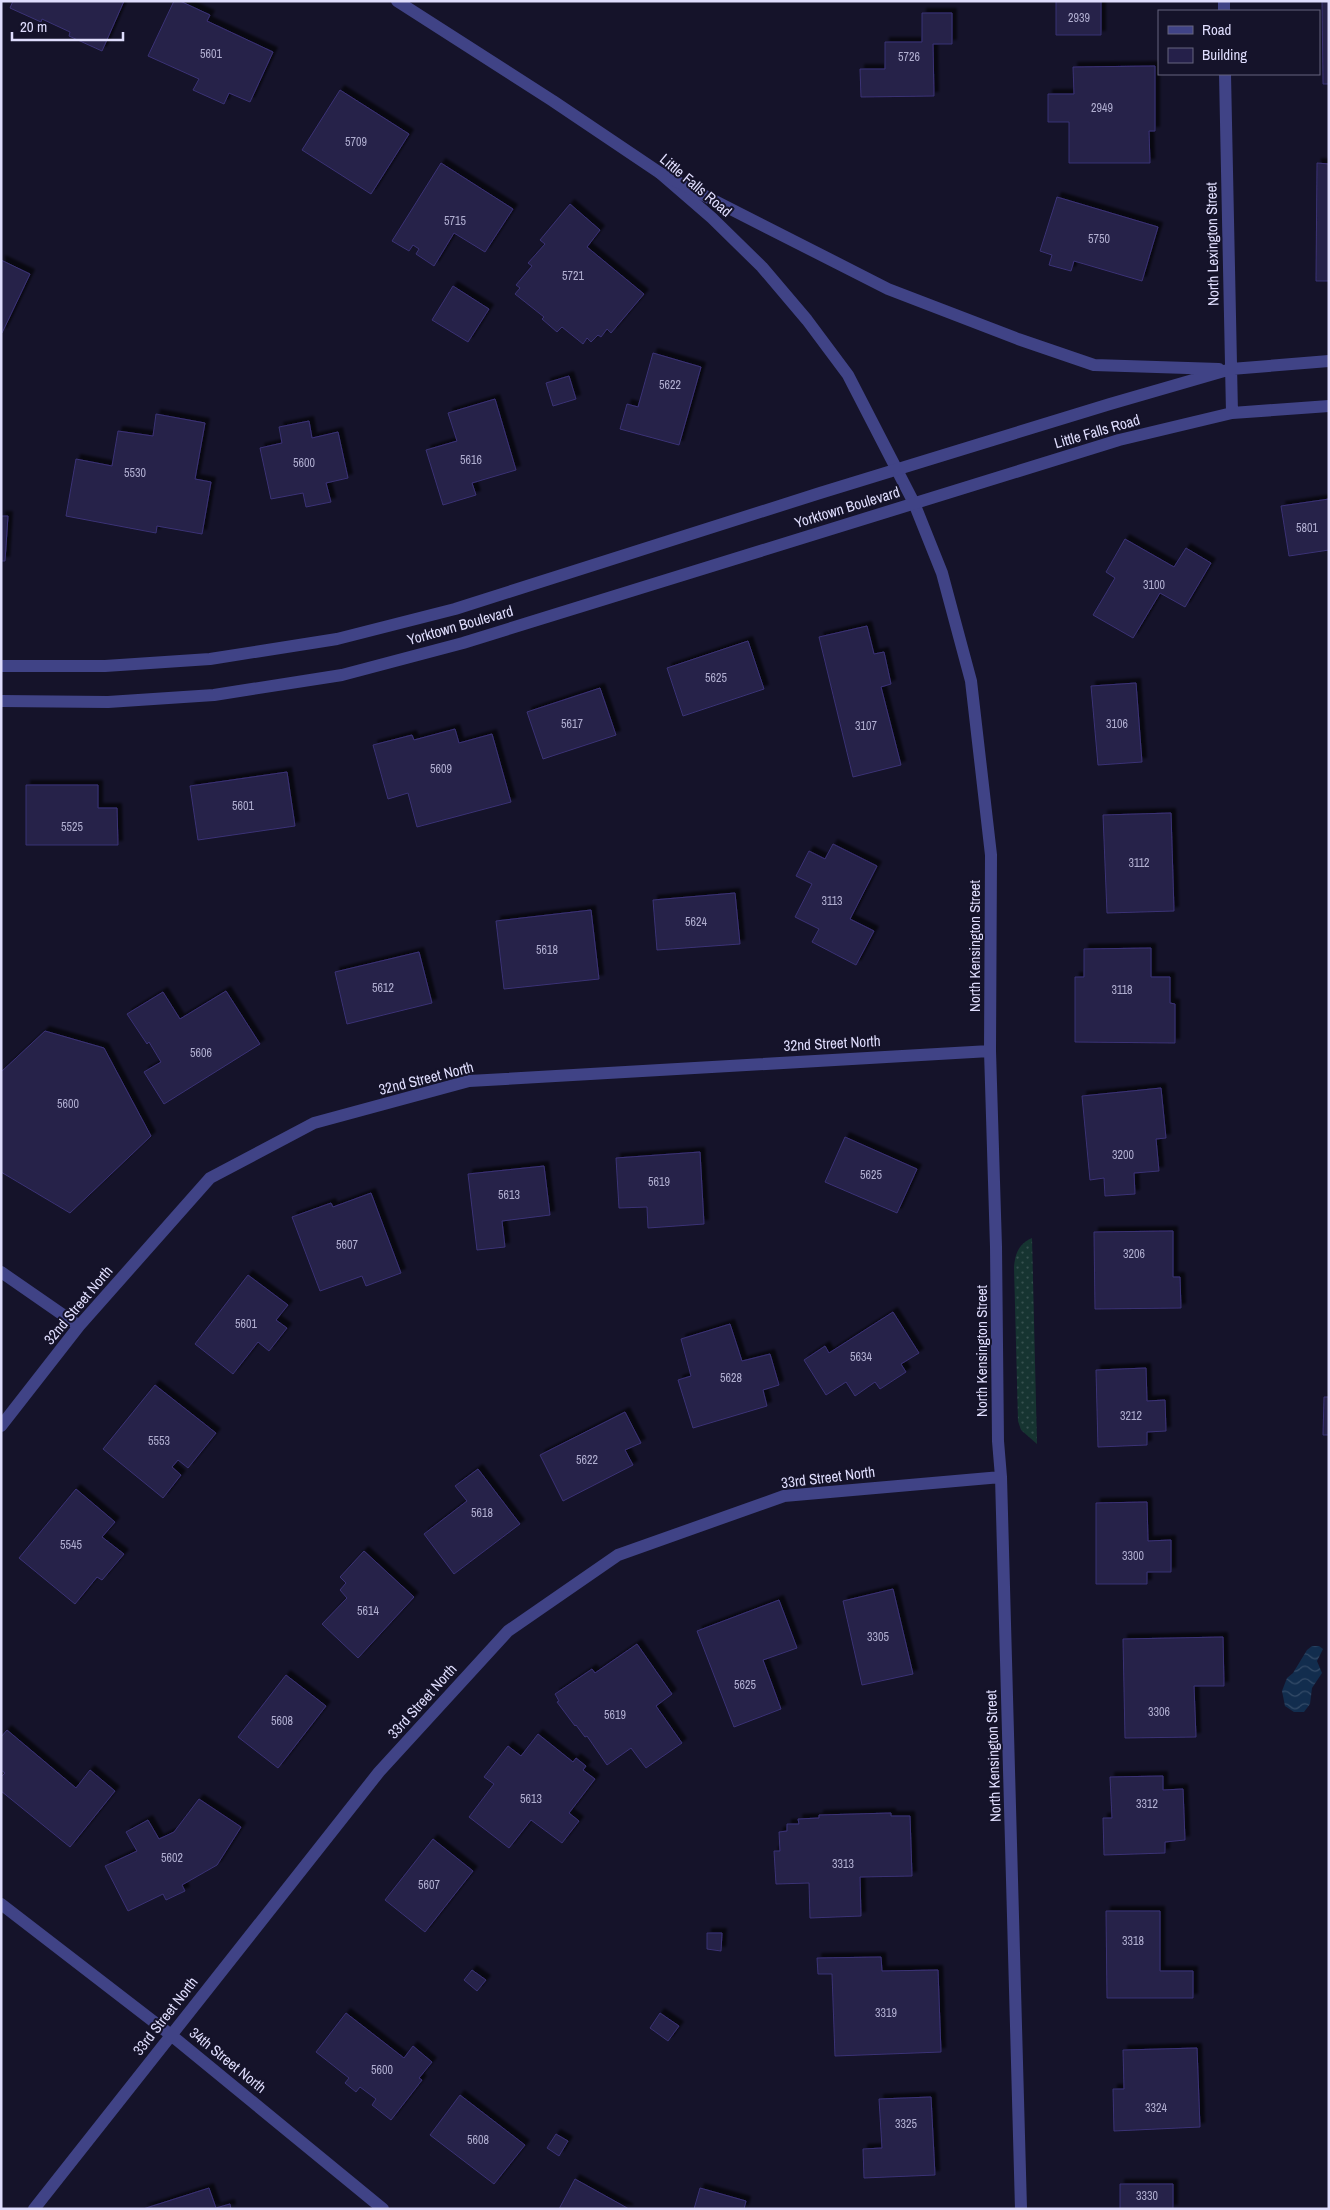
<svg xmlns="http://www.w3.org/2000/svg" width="1330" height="2210" font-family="'Archivo Narrow',sans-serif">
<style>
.garden{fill:url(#garden-dots)}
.water{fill:url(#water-waves)}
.building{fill:#25204a;stroke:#3b3375;filter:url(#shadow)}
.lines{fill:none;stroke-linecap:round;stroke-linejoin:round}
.minor{stroke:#404386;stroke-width:12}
.tertiary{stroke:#404386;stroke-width:12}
.labels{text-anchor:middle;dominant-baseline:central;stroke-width:4;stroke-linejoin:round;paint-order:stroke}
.number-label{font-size:12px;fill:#b0aed0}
.street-label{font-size:15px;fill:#dfddfd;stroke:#15132a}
</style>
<defs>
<pattern id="garden-dots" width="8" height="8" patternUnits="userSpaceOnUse" patternTransform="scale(1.25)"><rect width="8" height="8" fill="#163431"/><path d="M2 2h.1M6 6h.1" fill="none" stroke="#375150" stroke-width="1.8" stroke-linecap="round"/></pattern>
<pattern id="water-waves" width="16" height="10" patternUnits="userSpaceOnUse" patternTransform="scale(1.25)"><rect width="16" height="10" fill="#122d4e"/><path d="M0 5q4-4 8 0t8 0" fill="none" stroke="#344b68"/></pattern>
<filter id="shadow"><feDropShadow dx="4.5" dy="-4.5" stdDeviation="1" flood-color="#0009"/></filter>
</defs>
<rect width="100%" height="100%" fill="#15132a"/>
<path class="garden" d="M 1032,1238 L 1037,1444 L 1021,1430 L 1018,1421 L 1014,1267 C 1015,1253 1019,1244 1032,1238 Z"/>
<path class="water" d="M 1312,1646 L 1319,1646 L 1323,1649 L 1317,1661 L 1322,1673 L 1312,1688 L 1310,1704 L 1304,1712 L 1294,1712 L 1285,1706 L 1282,1691 L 1287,1678 L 1293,1673 L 1307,1650 Z"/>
<path class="building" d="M 13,1 L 124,1 L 102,51 L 69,36 L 70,32 L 42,19 L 41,22 L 10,8 Z
M 174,1 L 180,1 L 210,15 L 207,21 L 273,52 L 250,102 L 229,93 L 224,104 L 193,90 L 199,79 L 148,56 Z
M 1056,1 L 1101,1 L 1101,35 L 1056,35 Z
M 1322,1 L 1329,1 L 1329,84 L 1323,84 Z
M 922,13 L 952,13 L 952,44 L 933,44 L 934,96 L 861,97 L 860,69 L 885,69 L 885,42 L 922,42 Z
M 1155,66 L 1155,131 L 1149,131 L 1150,163 L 1069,163 L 1069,122 L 1048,122 L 1048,94 L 1074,94 L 1073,67 Z
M 340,90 L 409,134 L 371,194 L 302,150 Z
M 441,163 L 513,209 L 485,252 L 454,233 L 434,266 L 416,254 L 419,249 L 413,245 L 409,251 L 392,241 Z
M 1317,163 L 1329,164 L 1329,281 L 1316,281 Z
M 1057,197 L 1158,227 L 1142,281 L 1074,261 L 1071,271 L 1049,265 L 1052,255 L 1040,251 Z
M 570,204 L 600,230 L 587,247 L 644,294 L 611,333 L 607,329 L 601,337 L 598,335 L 591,342 L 587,338 L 583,344 L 562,327 L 557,332 L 542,319 L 544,317 L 515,294 L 520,288 L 516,285 L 532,266 L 528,263 L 545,244 L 540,240 Z
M 1,260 L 30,274 L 2,333 L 1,332 Z
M 453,286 L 489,309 L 468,342 L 432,320 Z
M 653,353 L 701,367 L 679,445 L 620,429 L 627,404 L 638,407 Z
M 569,376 L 576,399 L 553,406 L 546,383 Z
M 495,399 L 516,470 L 472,483 L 476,495 L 443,505 L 426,450 L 457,441 L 448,413 Z
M 156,414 L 205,423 L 195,479 L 211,482 L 202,534 L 157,526 L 156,533 L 66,516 L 76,459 L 112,466 L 118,431 L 153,436 Z
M 309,421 L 312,438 L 338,432 L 348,478 L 326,483 L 331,502 L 306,507 L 303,493 L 271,499 L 260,448 L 282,443 L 279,427 Z
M 1329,499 L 1329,550 L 1289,556 L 1281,506 Z
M 1,516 L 8,516 L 5,561 L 1,561 Z
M 1125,539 L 1174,567 L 1186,548 L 1211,563 L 1185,607 L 1160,593 L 1133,638 L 1093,615 L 1115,578 L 1106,572 Z
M 867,626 L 874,654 L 884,652 L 891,684 L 881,687 L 901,765 L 853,777 L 819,637 Z
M 748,641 L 764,689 L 683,716 L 667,668 Z
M 1136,683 L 1142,762 L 1098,765 L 1091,686 Z
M 600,688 L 616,735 L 543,759 L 527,712 Z
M 455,729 L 459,743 L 492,734 L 511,802 L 417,827 L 408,793 L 388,799 L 373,745 L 412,735 L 414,740 Z
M 287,772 L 295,826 L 198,840 L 190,786 Z
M 26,785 L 98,785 L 98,808 L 117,808 L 118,845 L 26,845 Z
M 1171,813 L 1174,911 L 1107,913 L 1103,815 Z
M 833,844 L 877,866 L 850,919 L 874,931 L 856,965 L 812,942 L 819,929 L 795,917 L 812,884 L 796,876 L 809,851 L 825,859 Z
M 735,893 L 740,944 L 657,950 L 653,900 Z
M 591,910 L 599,979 L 504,989 L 496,921 Z
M 1151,948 L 1151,977 L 1170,977 L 1170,1003 L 1175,1004 L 1175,1043 L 1075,1042 L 1075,977 L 1084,977 L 1084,949 Z
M 419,952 L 432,1003 L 347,1024 L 335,972 Z
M 226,991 L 260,1044 L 164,1104 L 144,1072 L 161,1062 L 149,1042 L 147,1044 L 127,1014 L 163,992 L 180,1019 Z
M 45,1031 L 104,1048 L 151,1136 L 70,1213 L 1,1172 L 1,1072 Z
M 1161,1088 L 1166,1138 L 1156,1139 L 1159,1171 L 1134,1173 L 1135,1194 L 1105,1196 L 1104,1178 L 1090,1180 L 1082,1096 Z
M 845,1137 L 917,1169 L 897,1213 L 825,1182 Z
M 700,1152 L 704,1224 L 648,1228 L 647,1207 L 619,1208 L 616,1158 Z
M 544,1166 L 550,1215 L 502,1221 L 505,1247 L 477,1250 L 468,1174 Z
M 371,1193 L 401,1273 L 366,1286 L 362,1276 L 320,1291 L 292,1217 L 331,1203 L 333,1207 Z
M 1173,1231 L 1173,1277 L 1180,1277 L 1181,1308 L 1095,1309 L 1094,1232 Z
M 248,1275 L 288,1305 L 276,1320 L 287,1328 L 269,1351 L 258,1342 L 233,1374 L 195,1344 Z
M 893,1312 L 919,1353 L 901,1364 L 906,1372 L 880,1389 L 875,1382 L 855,1396 L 846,1382 L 826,1395 L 804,1360 L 825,1346 L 829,1353 Z
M 730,1324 L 742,1361 L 770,1354 L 779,1385 L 763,1390 L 767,1406 L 693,1428 L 678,1380 L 691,1376 L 681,1339 Z
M 1146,1368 L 1147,1401 L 1165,1400 L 1166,1431 L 1147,1432 L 1147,1445 L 1098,1447 L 1096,1370 Z
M 155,1385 L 216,1433 L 188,1468 L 178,1460 L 172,1467 L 181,1475 L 163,1498 L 103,1449 Z
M 1324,1397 L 1329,1397 L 1329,1435 L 1323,1435 Z
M 625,1412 L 641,1443 L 625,1450 L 633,1465 L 563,1501 L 540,1455 Z
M 478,1469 L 520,1524 L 454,1574 L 424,1534 L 467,1501 L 455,1486 Z
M 76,1489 L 115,1522 L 102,1537 L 124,1554 L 102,1580 L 97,1577 L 75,1604 L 19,1558 Z
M 1147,1502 L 1148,1541 L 1171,1540 L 1171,1572 L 1147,1572 L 1147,1584 L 1096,1584 L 1096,1503 Z
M 364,1551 L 414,1597 L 358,1658 L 322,1624 L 347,1598 L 340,1590 L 346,1583 L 340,1577 Z
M 893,1589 L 913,1674 L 862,1685 L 843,1601 Z
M 779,1600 L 797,1648 L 763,1660 L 781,1709 L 734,1727 L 697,1631 Z
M 1223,1637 L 1224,1686 L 1194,1686 L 1196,1737 L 1125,1738 L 1123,1639 Z
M 637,1644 L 672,1694 L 656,1706 L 682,1743 L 646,1768 L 631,1748 L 607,1765 L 587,1736 L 585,1737 L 576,1725 L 575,1726 L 557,1702 L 559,1701 L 555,1694 L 592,1669 L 595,1673 Z
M 286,1675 L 326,1706 L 278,1768 L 238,1737 Z
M 7,1730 L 76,1788 L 90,1770 L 115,1791 L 70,1847 L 1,1791 L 1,1777 L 5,1773 L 1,1770 L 1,1737 Z
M 538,1734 L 573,1762 L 576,1758 L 586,1766 L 583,1770 L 595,1779 L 569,1813 L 579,1821 L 562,1843 L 531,1820 L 509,1848 L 469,1817 L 494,1784 L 484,1777 L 508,1746 L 521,1756 Z
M 1163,1776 L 1163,1790 L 1183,1789 L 1185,1840 L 1165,1842 L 1165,1853 L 1104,1855 L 1103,1818 L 1112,1818 L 1110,1777 Z
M 199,1799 L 241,1827 L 217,1865 L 182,1885 L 185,1891 L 166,1900 L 163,1894 L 128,1911 L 105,1866 L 137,1851 L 126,1832 L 148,1820 L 159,1839 L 174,1832 Z
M 891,1813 L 891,1816 L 910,1816 L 912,1876 L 860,1877 L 861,1916 L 810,1918 L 809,1883 L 776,1884 L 774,1851 L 780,1851 L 779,1832 L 787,1831 L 787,1824 L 799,1824 L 798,1819 L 819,1818 L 819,1815 Z
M 433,1839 L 473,1871 L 425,1932 L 385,1900 Z
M 1106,1911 L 1160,1911 L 1160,1971 L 1193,1971 L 1193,1998 L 1107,1998 Z
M 707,1933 L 722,1933 L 721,1951 L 707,1949 Z
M 881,1957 L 882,1971 L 938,1970 L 941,2052 L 835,2056 L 832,1974 L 818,1974 L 817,1958 Z
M 472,1970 L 486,1980 L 477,1991 L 464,1980 Z
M 346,2013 L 404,2058 L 413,2046 L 432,2062 L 419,2078 L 422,2080 L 391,2120 L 372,2105 L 376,2099 L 360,2087 L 356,2092 L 345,2083 L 349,2078 L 316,2052 Z
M 660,2013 L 679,2026 L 668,2041 L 650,2028 Z
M 1197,2048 L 1200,2127 L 1114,2131 L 1113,2089 L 1124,2089 L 1123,2050 Z
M 460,2095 L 525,2145 L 494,2184 L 430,2135 Z
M 931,2097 L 935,2175 L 864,2178 L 863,2149 L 882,2148 L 879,2099 Z
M 556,2134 L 568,2141 L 559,2156 L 547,2148 Z
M 575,2179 L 629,2209 L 559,2209 Z
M 1120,2184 L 1173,2184 L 1173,2209 L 1120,2209 Z
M 209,2188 L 216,2208 L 230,2204 L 231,2209 L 143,2209 Z
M 700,2188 L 746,2201 L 744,2209 L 694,2209 Z"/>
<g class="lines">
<path class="minor" d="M 397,1 L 553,101 L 660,173 L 712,218 L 762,267 L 807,320 L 848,375 L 914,503 L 942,573 L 971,681 L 991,855 L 990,1051 L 996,1247 L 998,1441 L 1001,1477 L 1021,2209
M 1,1272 L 79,1326
M 1,1426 L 79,1326 L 210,1178 L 314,1123 L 469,1081 L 990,1051
M 1,1904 L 171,2035 L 383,2209
M 34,2209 L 379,1772 L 508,1631 L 618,1555 L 784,1496 L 1001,1477"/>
<path class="tertiary" d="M 1224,1 L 1224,11
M 1225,74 L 1232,413
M 660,173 L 888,289 L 1018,339 L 1094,365 L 1219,369
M 1,666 L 105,666 L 210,659 L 337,639 L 455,609 L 820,493 L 1110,404 L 1231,369 L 1329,361
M 1,701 L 108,702 L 214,695 L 342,675 L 463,643 L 1119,440 L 1232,413 L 1329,406"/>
</g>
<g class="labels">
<g class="number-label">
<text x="1079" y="18">2939</text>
<text x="211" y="54">5601</text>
<text x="909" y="57">5726</text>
<text x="1102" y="108">2949</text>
<text x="356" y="142">5709</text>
<text x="455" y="221">5715</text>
<text x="1099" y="239">5750</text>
<text x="573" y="276">5721</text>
<text x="670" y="385">5622</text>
<text x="471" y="460">5616</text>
<text x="304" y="463">5600</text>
<text x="135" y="473">5530</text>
<text x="1307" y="528">5801</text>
<text x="1154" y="585">3100</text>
<text x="716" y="678">5625</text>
<text x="572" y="724">5617</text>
<text x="1117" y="724">3106</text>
<text x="866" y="726">3107</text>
<text x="441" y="769">5609</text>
<text x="243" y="806">5601</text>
<text x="72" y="827">5525</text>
<text x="1139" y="863">3112</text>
<text x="832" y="901">3113</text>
<text x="696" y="922">5624</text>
<text x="547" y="950">5618</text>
<text x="383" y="988">5612</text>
<text x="1122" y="990">3118</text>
<text x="201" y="1053">5606</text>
<text x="68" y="1104">5600</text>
<text x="1123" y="1155">3200</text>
<text x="871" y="1175">5625</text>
<text x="659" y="1182">5619</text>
<text x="509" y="1195">5613</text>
<text x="347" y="1245">5607</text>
<text x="1134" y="1254">3206</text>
<text x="246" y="1324">5601</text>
<text x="861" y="1357">5634</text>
<text x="731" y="1378">5628</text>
<text x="1131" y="1416">3212</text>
<text x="159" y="1441">5553</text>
<text x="587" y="1460">5622</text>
<text x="482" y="1513">5618</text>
<text x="71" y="1545">5545</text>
<text x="1133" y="1556">3300</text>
<text x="368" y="1611">5614</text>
<text x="878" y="1637">3305</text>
<text x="745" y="1685">5625</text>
<text x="1159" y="1712">3306</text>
<text x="615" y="1715">5619</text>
<text x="282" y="1721">5608</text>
<text x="531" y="1799">5613</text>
<text x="1147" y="1804">3312</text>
<text x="172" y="1858">5602</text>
<text x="843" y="1864">3313</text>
<text x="429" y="1885">5607</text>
<text x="1133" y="1941">3318</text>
<text x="886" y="2013">3319</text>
<text x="382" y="2070">5600</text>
<text x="1156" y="2108">3324</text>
<text x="906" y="2124">3325</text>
<text x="478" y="2140">5608</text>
<text x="1147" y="2196">3330</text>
</g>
<g class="street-label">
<text transform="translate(696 185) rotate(40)">Little Falls Road</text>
<text transform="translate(1212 244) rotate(-91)">North Lexington Street</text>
<text transform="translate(1097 431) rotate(-16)">Little Falls Road</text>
<text transform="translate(847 507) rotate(-17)">Yorktown Boulevard</text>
<text transform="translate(460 625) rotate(-16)">Yorktown Boulevard</text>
<text transform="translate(974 946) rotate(-90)">North Kensington Street</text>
<text transform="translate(832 1043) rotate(-3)">32nd Street North</text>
<text transform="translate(426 1078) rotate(-14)">32nd Street North</text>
<text transform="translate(78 1305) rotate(-50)">32nd Street North</text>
<text transform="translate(981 1351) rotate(-90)">North Kensington Street</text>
<text transform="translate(828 1477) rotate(-7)">33rd Street North</text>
<text transform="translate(422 1701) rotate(-48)">33rd Street North</text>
<text transform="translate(993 1756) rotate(-92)">North Kensington Street</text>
<text transform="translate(165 2016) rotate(-52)">33rd Street North</text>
<text transform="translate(228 2060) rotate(39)">34th Street North</text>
</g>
</g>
<rect width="1330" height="2210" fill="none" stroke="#dfddfd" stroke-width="5"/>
<rect x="1158" y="10" width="162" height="65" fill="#15132a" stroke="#66647e"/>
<rect x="1168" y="26" width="25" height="8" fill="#404386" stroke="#66647e"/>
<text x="1202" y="35" font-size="15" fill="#dfddfd">Road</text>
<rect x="1168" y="48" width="25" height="15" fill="#25204a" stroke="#66647e"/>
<text x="1202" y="60" font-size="15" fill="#dfddfd">Building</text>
<path d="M12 32v8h111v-8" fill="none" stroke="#dfddfd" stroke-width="2.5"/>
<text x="20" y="32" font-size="15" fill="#dfddfd" stroke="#15132a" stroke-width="4" paint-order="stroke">20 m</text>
</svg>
